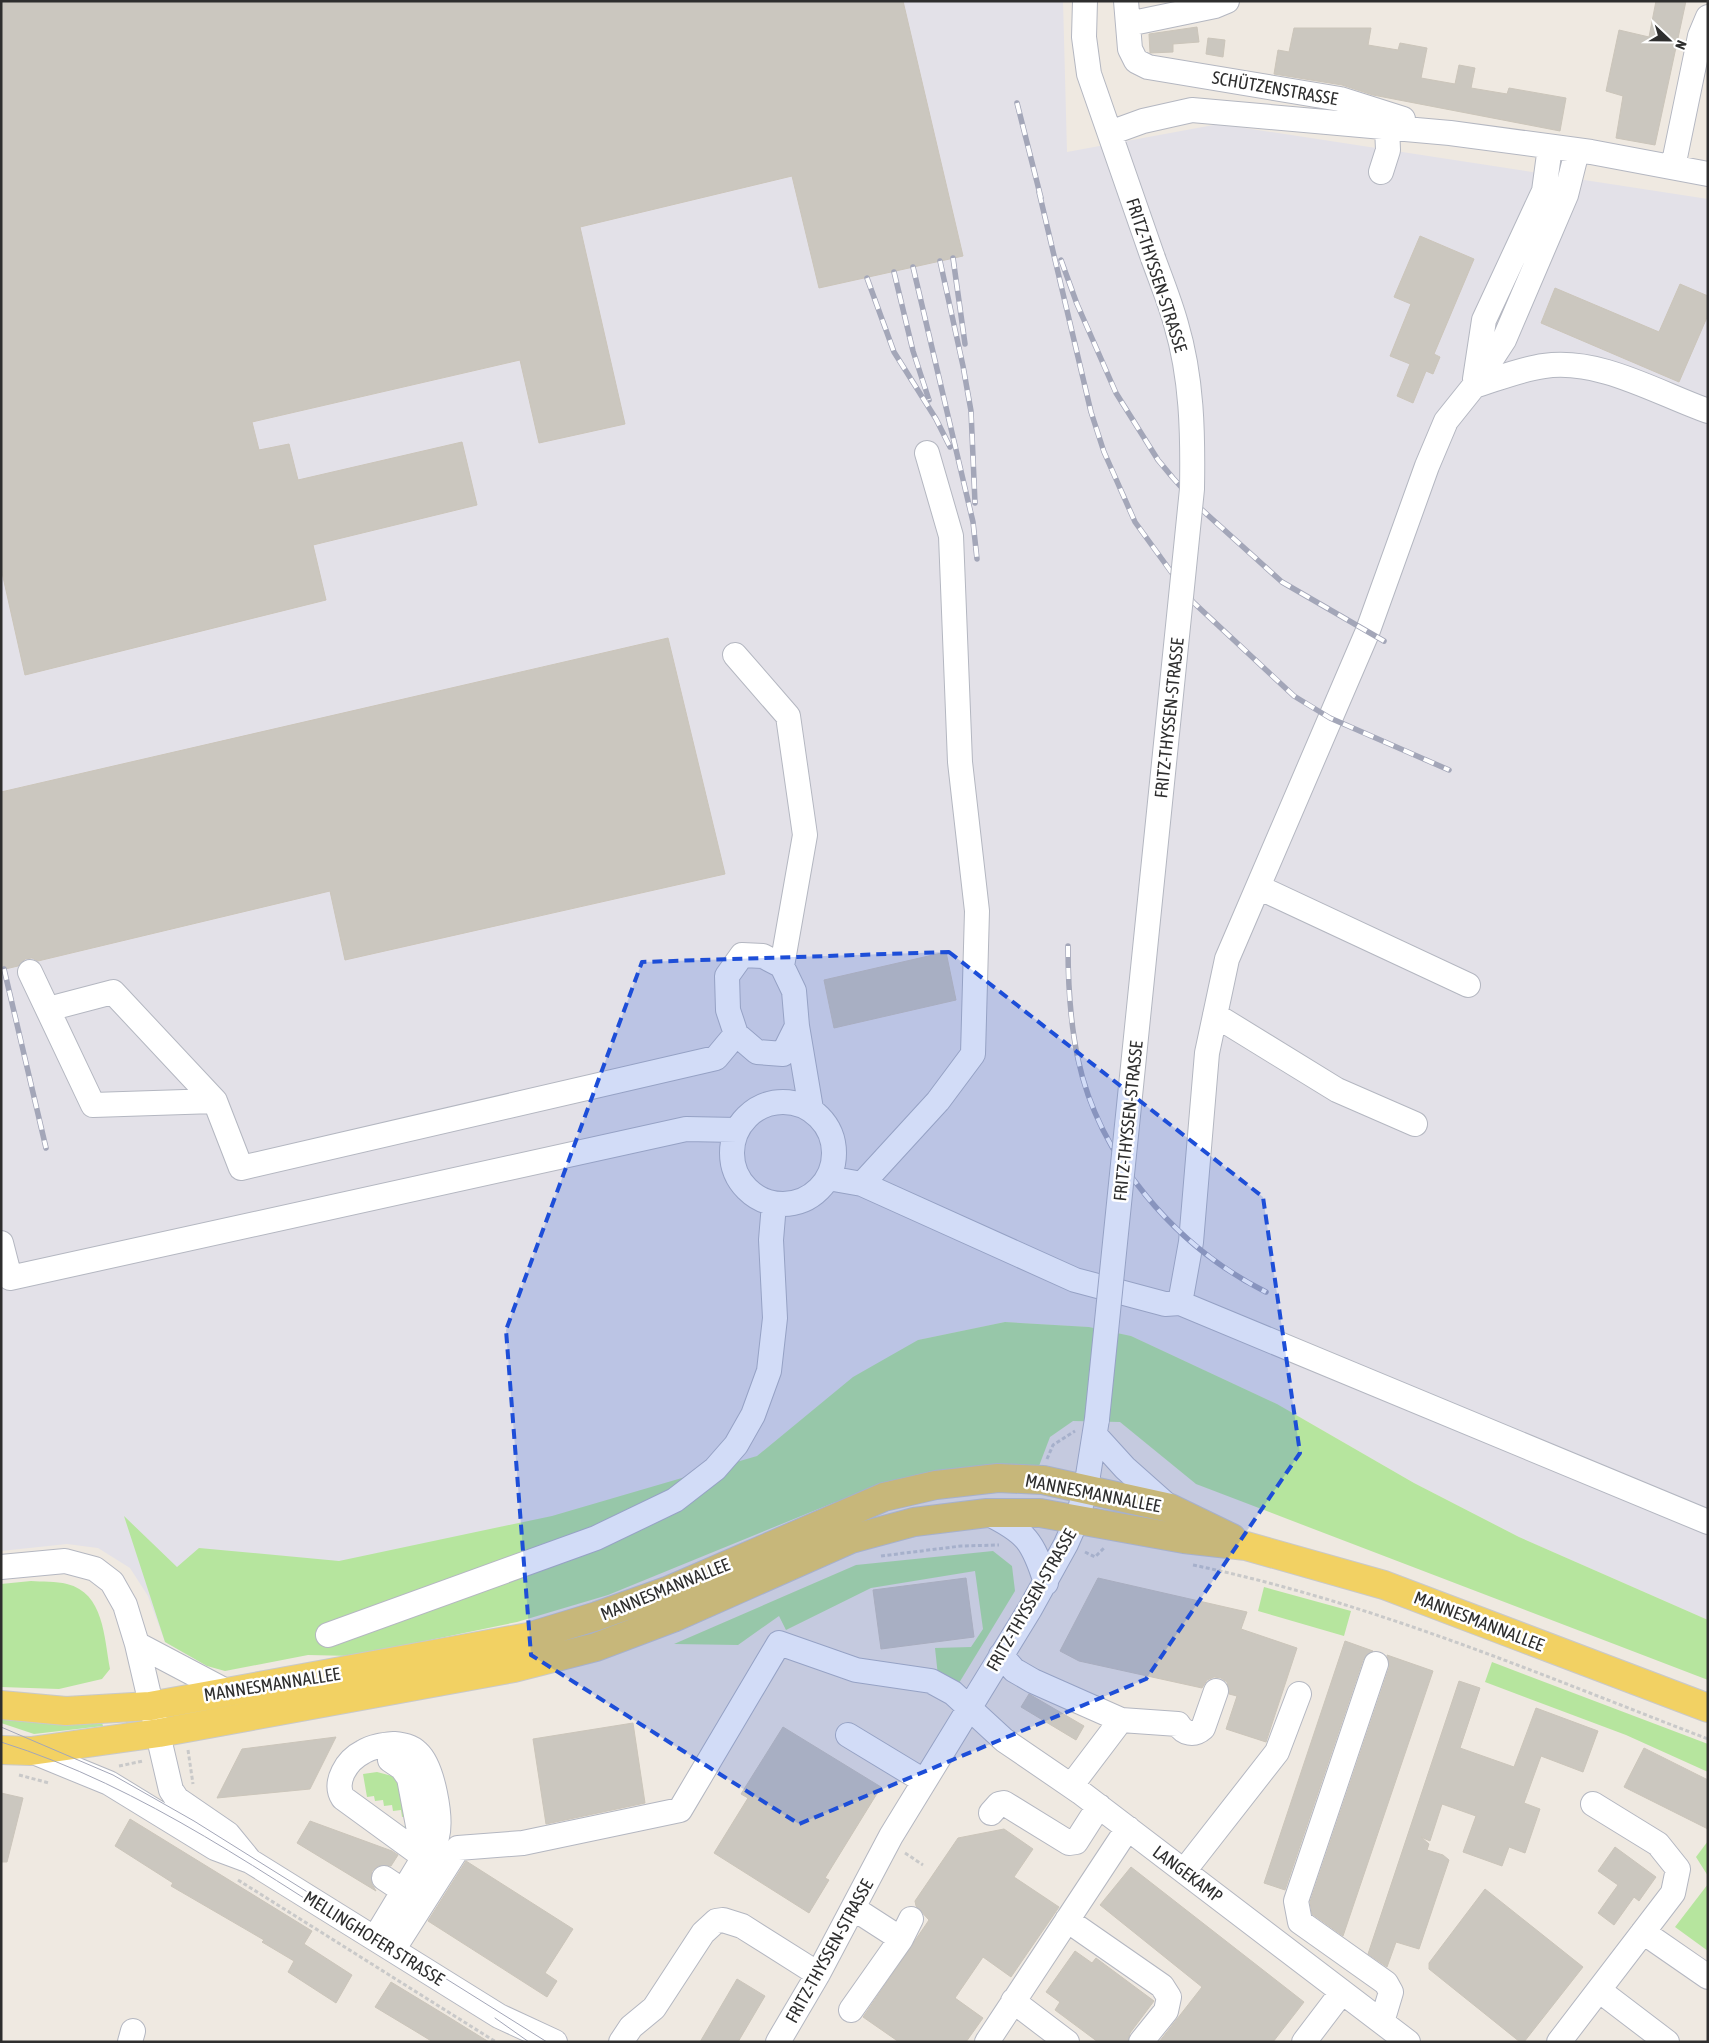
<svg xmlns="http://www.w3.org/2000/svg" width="1709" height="2043" font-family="'Asap Condensed',sans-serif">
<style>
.industrial{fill:#e3e1e8}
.green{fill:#b6e59e}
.building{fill:#cbc7bf;stroke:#cbc5ba}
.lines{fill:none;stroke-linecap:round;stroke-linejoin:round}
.minor-casing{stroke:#b4b7c1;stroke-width:26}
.major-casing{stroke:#c9c9c9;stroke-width:30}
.path{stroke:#c9c9c9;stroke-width:3;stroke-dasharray:4 2.5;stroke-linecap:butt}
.minor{stroke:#fff;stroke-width:24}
.major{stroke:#f2d163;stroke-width:28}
.tram{stroke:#a3a6b8;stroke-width:1}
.rail-casing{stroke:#a3a6b8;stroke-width:5.5}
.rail{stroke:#fff;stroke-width:4;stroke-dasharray:11;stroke-linecap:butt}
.minor-bridge-casing{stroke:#b4b7c1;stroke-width:26;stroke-linecap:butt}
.minor-bridge{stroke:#fff;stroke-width:24}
.marked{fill:#1d4ed8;fill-opacity:0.2;stroke:#1d4ed8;stroke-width:4;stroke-dasharray:10 6;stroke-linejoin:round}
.labels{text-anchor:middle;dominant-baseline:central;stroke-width:5;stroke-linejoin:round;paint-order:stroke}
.street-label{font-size:18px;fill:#2e2e2e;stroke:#fff}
</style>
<rect width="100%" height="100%" fill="#efe9e1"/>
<path class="industrial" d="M 1,1 L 1063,1 L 1067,152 L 1219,124 L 1708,199 L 1708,1620 L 1519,1537 L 1414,1483 L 1277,1404 L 1131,1336 L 1089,1327 L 1005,1322 L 918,1340 L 757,1456 L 207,1666 L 165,1642 L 148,1596 L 130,1568 L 98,1548 L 67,1544 L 1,1551 Z"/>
<path class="green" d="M 1005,1322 L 1089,1327 L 1131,1336 L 1277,1404 L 1414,1483 L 1519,1537 L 1708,1620 L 1708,1680 L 1196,1484 L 1120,1422 L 1073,1421 L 1050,1437 L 1039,1466 L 958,1470 L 833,1503 L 608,1595 L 517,1622 L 353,1656 L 308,1655 L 225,1671 L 207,1666 L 165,1642 L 124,1516 L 177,1567 L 199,1548 L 339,1561 L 552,1516 L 757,1456 L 853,1377 L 918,1340 Z
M 993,1551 L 1012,1566 L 1015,1591 L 959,1683 L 938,1676 L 935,1648 L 971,1647 L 983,1629 L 975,1571 L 871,1588 L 786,1630 L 779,1616 L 738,1645 L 674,1644 L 856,1565 Z
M 31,1581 C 42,1582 56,1581 67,1584 C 104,1593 104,1637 110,1669 L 102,1679 L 59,1689 L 1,1687 L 1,1584 Z
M 1264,1587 L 1351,1611 L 1344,1636 L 1258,1611 Z
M 1492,1662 L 1708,1744 L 1708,1772 L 1626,1735 L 1485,1682 Z
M 1,1715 L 101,1719 L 103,1726 L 34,1734 L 1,1723 Z
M 377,1772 L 396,1777 L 409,1800 L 414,1836 L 401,1827 L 409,1826 L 408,1816 L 402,1817 L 401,1810 L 393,1811 L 392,1805 L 384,1806 L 383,1800 L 375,1801 L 374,1796 L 367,1797 L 363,1774 Z
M 1708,1841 L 1708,1876 L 1696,1857 Z
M 1708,1884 L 1708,1951 L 1675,1927 Z"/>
<path class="building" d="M 1,1 L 903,1 L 963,256 L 819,288 L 792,176 L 580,227 L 625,424 L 539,443 L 520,360 L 252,422 L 259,450 L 289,444 L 298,480 L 462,442 L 477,505 L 313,545 L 326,600 L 25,675 L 1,568 Z
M 1656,1 L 1686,1 L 1655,145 L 1616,138 L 1623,96 L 1606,91 L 1619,30 L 1649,37 Z
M 1197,27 L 1199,42 L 1173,44 L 1173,52 L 1150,53 L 1149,34 Z
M 1294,28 L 1371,28 L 1368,45 L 1398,50 L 1400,43 L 1427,48 L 1421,78 L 1455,84 L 1459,65 L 1475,68 L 1471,88 L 1507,94 L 1509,88 L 1566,98 L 1560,131 L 1373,95 L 1342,85 L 1274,74 L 1278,50 L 1289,52 Z
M 1208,38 L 1225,40 L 1223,57 L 1206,54 Z
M 1420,236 L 1474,259 L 1434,354 L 1440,357 L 1433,374 L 1426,371 L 1413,403 L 1397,396 L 1410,364 L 1390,356 L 1411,304 L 1394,297 Z
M 1680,284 L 1708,296 L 1708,315 L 1679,382 L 1541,323 L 1555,288 L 1659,332 Z
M 668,638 L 725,874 L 345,960 L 330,891 L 38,961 L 32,958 L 25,959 L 18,966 L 1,970 L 1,792 Z
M 946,952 L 956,1000 L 834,1028 L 824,980 Z
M 966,1578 L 974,1637 L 881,1649 L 873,1590 Z
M 1098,1578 L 1247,1612 L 1241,1629 L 1297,1648 L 1266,1742 L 1226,1729 L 1237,1696 L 1229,1694 L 1227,1682 L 1221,1678 L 1214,1677 L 1207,1680 L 1202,1688 L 1079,1661 L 1060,1651 Z
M 1345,1641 L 1373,1651 L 1363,1660 L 1285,1890 L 1264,1883 Z
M 1387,1655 L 1433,1671 L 1343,1936 L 1312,1914 L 1310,1902 L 1389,1668 Z
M 1459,1681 L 1480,1688 L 1460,1748 L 1514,1767 L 1536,1708 L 1598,1731 L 1583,1772 L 1541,1756 L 1524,1803 L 1540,1809 L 1525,1853 L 1509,1847 L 1502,1866 L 1463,1852 L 1476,1816 L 1442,1804 L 1430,1841 L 1421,1837 L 1429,1844 L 1427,1850 L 1443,1855 L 1449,1860 L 1419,1949 L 1396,1942 L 1387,1967 L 1368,1954 Z
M 1029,1694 L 1084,1726 L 1076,1740 L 1021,1707 Z
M 633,1723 L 645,1803 L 546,1824 L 533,1739 Z
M 783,1727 L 881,1787 L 825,1878 L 829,1880 L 809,1913 L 714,1853 L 748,1798 L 741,1794 Z
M 336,1737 L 310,1789 L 217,1798 L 242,1749 Z
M 1644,1748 L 1708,1780 L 1708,1829 L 1624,1787 Z
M 1,1793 L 23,1798 L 7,1862 L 1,1862 Z
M 130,1819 L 312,1931 L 304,1944 L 352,1975 L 336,2003 L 288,1972 L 294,1961 L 262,1942 L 264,1940 L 171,1886 L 173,1883 L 115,1846 Z
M 310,1821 L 392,1851 L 398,1855 L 391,1866 L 378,1866 L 372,1871 L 372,1884 L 376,1891 L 297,1843 Z
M 1004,1829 L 1033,1849 L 1014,1877 L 1059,1907 L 1011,1977 L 983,1957 L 955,1998 L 983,2018 L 966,2042 L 899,2042 L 863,2017 L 929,1920 L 916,1906 L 915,1901 L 958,1838 Z
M 1615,1847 L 1656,1877 L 1639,1901 L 1634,1897 L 1614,1925 L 1598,1913 L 1618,1885 L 1598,1871 Z
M 466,1861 L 573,1929 L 545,1973 L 557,1981 L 547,1997 L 428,1921 Z
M 1131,1867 L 1304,2002 L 1273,2042 L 1159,2042 L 1202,1987 L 1100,1905 Z
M 1485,1889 L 1583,1967 L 1524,2042 L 1520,2042 L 1429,1969 L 1429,1963 Z
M 1075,1951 L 1092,1963 L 1096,1958 L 1154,2001 L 1130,2033 L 1128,2042 L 1098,2042 L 1055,2010 L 1060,2002 L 1046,1992 Z
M 737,1979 L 765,1996 L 738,2042 L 700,2042 Z
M 391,1982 L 447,2016 L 489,2042 L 433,2042 L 415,2031 L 375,2007 Z"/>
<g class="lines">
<defs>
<path id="minor" d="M 1085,1 L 1084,37 L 1089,74 L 1153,258
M 1126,1 L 1130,49 L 1136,61 L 1148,67 L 1340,99 L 1403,119
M 1128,24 L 1215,6 L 1227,1
M 1110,133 L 1143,121 L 1192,110 L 1450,133 L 1591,152 L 1708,174
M 1673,167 L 1700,36 L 1708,17
M 1381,172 L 1388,150 L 1387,127
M 1475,379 L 1484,320 L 1544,191 L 1550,147
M 1474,386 C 1497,379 1521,369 1544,366 C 1600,358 1657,393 1708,411
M 735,655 L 788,716 L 805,835 L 782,966
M 1258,887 L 1468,985
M 742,955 L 763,956 L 782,966 L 794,991 L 797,1026 L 783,1054 L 757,1052 L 736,1034 L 728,1010 L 727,976 Z
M 30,972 L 93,1105 L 215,1101 L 241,1168 L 716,1058 L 736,1034
M 48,1009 L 113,992 L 215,1101
M 1215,1015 L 1337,1090 L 1415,1124
M 797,1026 L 811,1109
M732 1153a51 51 0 1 1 102 0a51 51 0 1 1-102 0Z
M 828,1178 L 862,1184 L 1075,1280 L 1165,1304 L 1180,1303 L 1191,1242 L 1207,1053 L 1227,959 L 1367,633 L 1427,466 L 1446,421 L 1474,386 L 1504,340 L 1566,195 L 1577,151
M 862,1184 L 938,1101 L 973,1054 L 977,911 L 960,762 L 951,536 L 927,453
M 1,1243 L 10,1278 L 686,1129 L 737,1130
M 1180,1303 L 1708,1522
M 1095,1435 L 1125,1468 L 1170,1508
M 987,1513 C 1026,1532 1033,1541 1046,1583
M 1,1567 L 65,1561 L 95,1569 L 112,1582 L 125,1605 L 137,1644 L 171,1790 L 177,1799 L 228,1834 L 250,1861
M 328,1635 L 596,1538 L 675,1500 L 715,1469 L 736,1445 L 753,1415 L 769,1371 L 775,1318 L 771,1240 L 774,1204
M 137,1644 L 226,1691
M 1001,1655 L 1014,1670 L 1033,1681 L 1121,1720 L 1178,1724
M 1376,1664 L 1296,1901 L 1300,1922 L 1386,1983 L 1391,1992 L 1382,2022
M 1178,1724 C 1184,1734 1194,1736 1203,1728 L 1216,1691
M 848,1735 L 924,1781
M 394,1744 C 403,1745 411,1746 418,1753 C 433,1767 442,1818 437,1837 C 435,1844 428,1851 424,1857 L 343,1798 C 333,1782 347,1760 363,1752 C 372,1746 383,1745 394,1744 Z
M 31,1751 L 109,1783 L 215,1848 L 250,1861 L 499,2016 L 555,2042
M 1071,1786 L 1121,1720
M 991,1813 L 999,1804 L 1004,1803 L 1069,1843 L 1076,1842 L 1099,1806
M 1184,1871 L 1277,1752 L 1299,1694
M 384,1878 L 402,1890
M 853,1908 L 901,1939
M 1067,1920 L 1162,1986 L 1169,1997 L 1166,2011 L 1141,2042
M 1643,1932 L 1708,1977
M 375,1938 L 424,1857 L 409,1778 L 402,1768 L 390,1760
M 393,1950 L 458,1848 L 523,1843 L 680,1810 L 779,1643 L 856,1670 L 931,1681 L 953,1693 L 1004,1740 L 1080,1792 L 1408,2042
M 1600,1991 L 1667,2042
M 1013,2001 L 1067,2042
M 851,2010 L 901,1939 L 911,1919
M 130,2042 L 133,2031
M 621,2042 L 631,2027 L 654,2008 L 703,1933 L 716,1921 L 723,1920 L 742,1926 L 818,1974
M 778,2042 L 818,1974 L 891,1836 L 1030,1609 L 1066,1544 L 1077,1519 L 1086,1488 L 1097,1419
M 987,2042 L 1128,1828
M 1304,2042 L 1342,1992
M 1559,2042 L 1673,1893 L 1678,1869 L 1658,1844 L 1593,1804"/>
<path id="major" d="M 1,1705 L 66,1711 L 150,1706 L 528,1637 L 597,1616 L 667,1591 L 884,1497 L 936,1485 L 998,1478 L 1043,1480 L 1170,1508 L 1232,1538
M 1,1750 L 31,1751 L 159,1733 L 514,1668 L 596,1647 L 673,1618 L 851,1539 L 914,1522 L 987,1513 L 1040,1513 L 1184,1539 L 1246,1546 L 1384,1585 L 1708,1708"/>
</defs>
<use href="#minor" class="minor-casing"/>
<use href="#major" class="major-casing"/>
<path class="path" d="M 1047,1459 L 1053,1445 L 1075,1431
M 1085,1552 L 1095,1557 L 1104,1548
M 881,1556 L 961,1546 L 999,1545
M 1193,1565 C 1371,1602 1539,1674 1708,1739
M 188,1750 L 193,1784
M 119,1766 L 143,1761
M 19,1775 L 49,1783
M 905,1853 L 923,1865
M 238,1880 L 496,2042"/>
<use href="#minor" class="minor"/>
<use href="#major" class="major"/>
<path class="tram" d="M 1,1727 L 113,1775 L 194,1821 L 547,2042
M 1,1742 C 145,1787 268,1877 395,1956
M 495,2018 L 529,2042"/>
<defs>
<path id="rail" d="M 1017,103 L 1041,198
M 1039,192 L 1091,412 L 1104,452 L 1135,522 L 1193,602 L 1294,696 L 1330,718 L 1449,770
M 953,258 L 965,344
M 1061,260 L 1077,304 L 1116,393 L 1158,460 L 1173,478 L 1201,509 L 1282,582 L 1384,641
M 940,261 L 963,366 L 971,411 L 975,503
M 913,267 L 973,522 L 977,559
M 894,272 L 913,351 L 929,400
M 867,278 L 894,352 L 936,419 L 950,447
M 1068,946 C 1068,984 1070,1022 1078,1059 C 1099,1158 1176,1247 1266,1292
M 4,969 L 46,1148"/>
</defs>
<use href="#rail" class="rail-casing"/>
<use href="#rail" class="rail"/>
<defs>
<path id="minor-bridge" d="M 1097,1419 L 1192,489 C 1193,433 1192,378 1176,324 C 1170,302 1161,280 1153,258"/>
</defs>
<use href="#minor-bridge" class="minor-bridge-casing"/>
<use href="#minor-bridge" class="minor-bridge"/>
</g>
<path class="marked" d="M 949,952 L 1263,1197 L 1300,1453 L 1146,1679 L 799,1824 L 531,1655 L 506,1330 L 642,962 Z"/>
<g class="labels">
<g class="street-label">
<text transform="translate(1275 88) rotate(10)">SCHÜTZENSTRASSE</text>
<text transform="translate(1157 275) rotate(72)">FRITZ-THYSSEN-STRASSE</text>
<text transform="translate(1169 718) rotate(-84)">FRITZ-THYSSEN-STRASSE</text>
<text transform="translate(1128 1121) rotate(-84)">FRITZ-THYSSEN-STRASSE</text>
<text transform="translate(1093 1493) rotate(11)">MANNESMANNALLEE</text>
<text transform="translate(665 1589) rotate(-22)">MANNESMANNALLEE</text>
<text transform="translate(1031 1600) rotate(-60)">FRITZ-THYSSEN-STRASSE</text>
<text transform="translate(1479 1621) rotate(21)">MANNESMANNALLEE</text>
<text transform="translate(272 1684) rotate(-9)">MANNESMANNALLEE</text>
<text transform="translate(1188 1874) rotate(37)">LANGEKAMP</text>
<text transform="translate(374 1938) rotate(32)">MELLINGHOFER STRASSE</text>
<text transform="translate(829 1951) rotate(-61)">FRITZ-THYSSEN-STRASSE</text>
</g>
</g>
<rect width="1709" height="2043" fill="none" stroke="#2e2e2e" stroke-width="5"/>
<g transform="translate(1669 40) rotate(112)" stroke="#ffffff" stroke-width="4" paint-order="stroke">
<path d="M0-4L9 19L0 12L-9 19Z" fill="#2e2e2e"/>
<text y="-8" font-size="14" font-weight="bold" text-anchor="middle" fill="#2e2e2e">N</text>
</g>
</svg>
